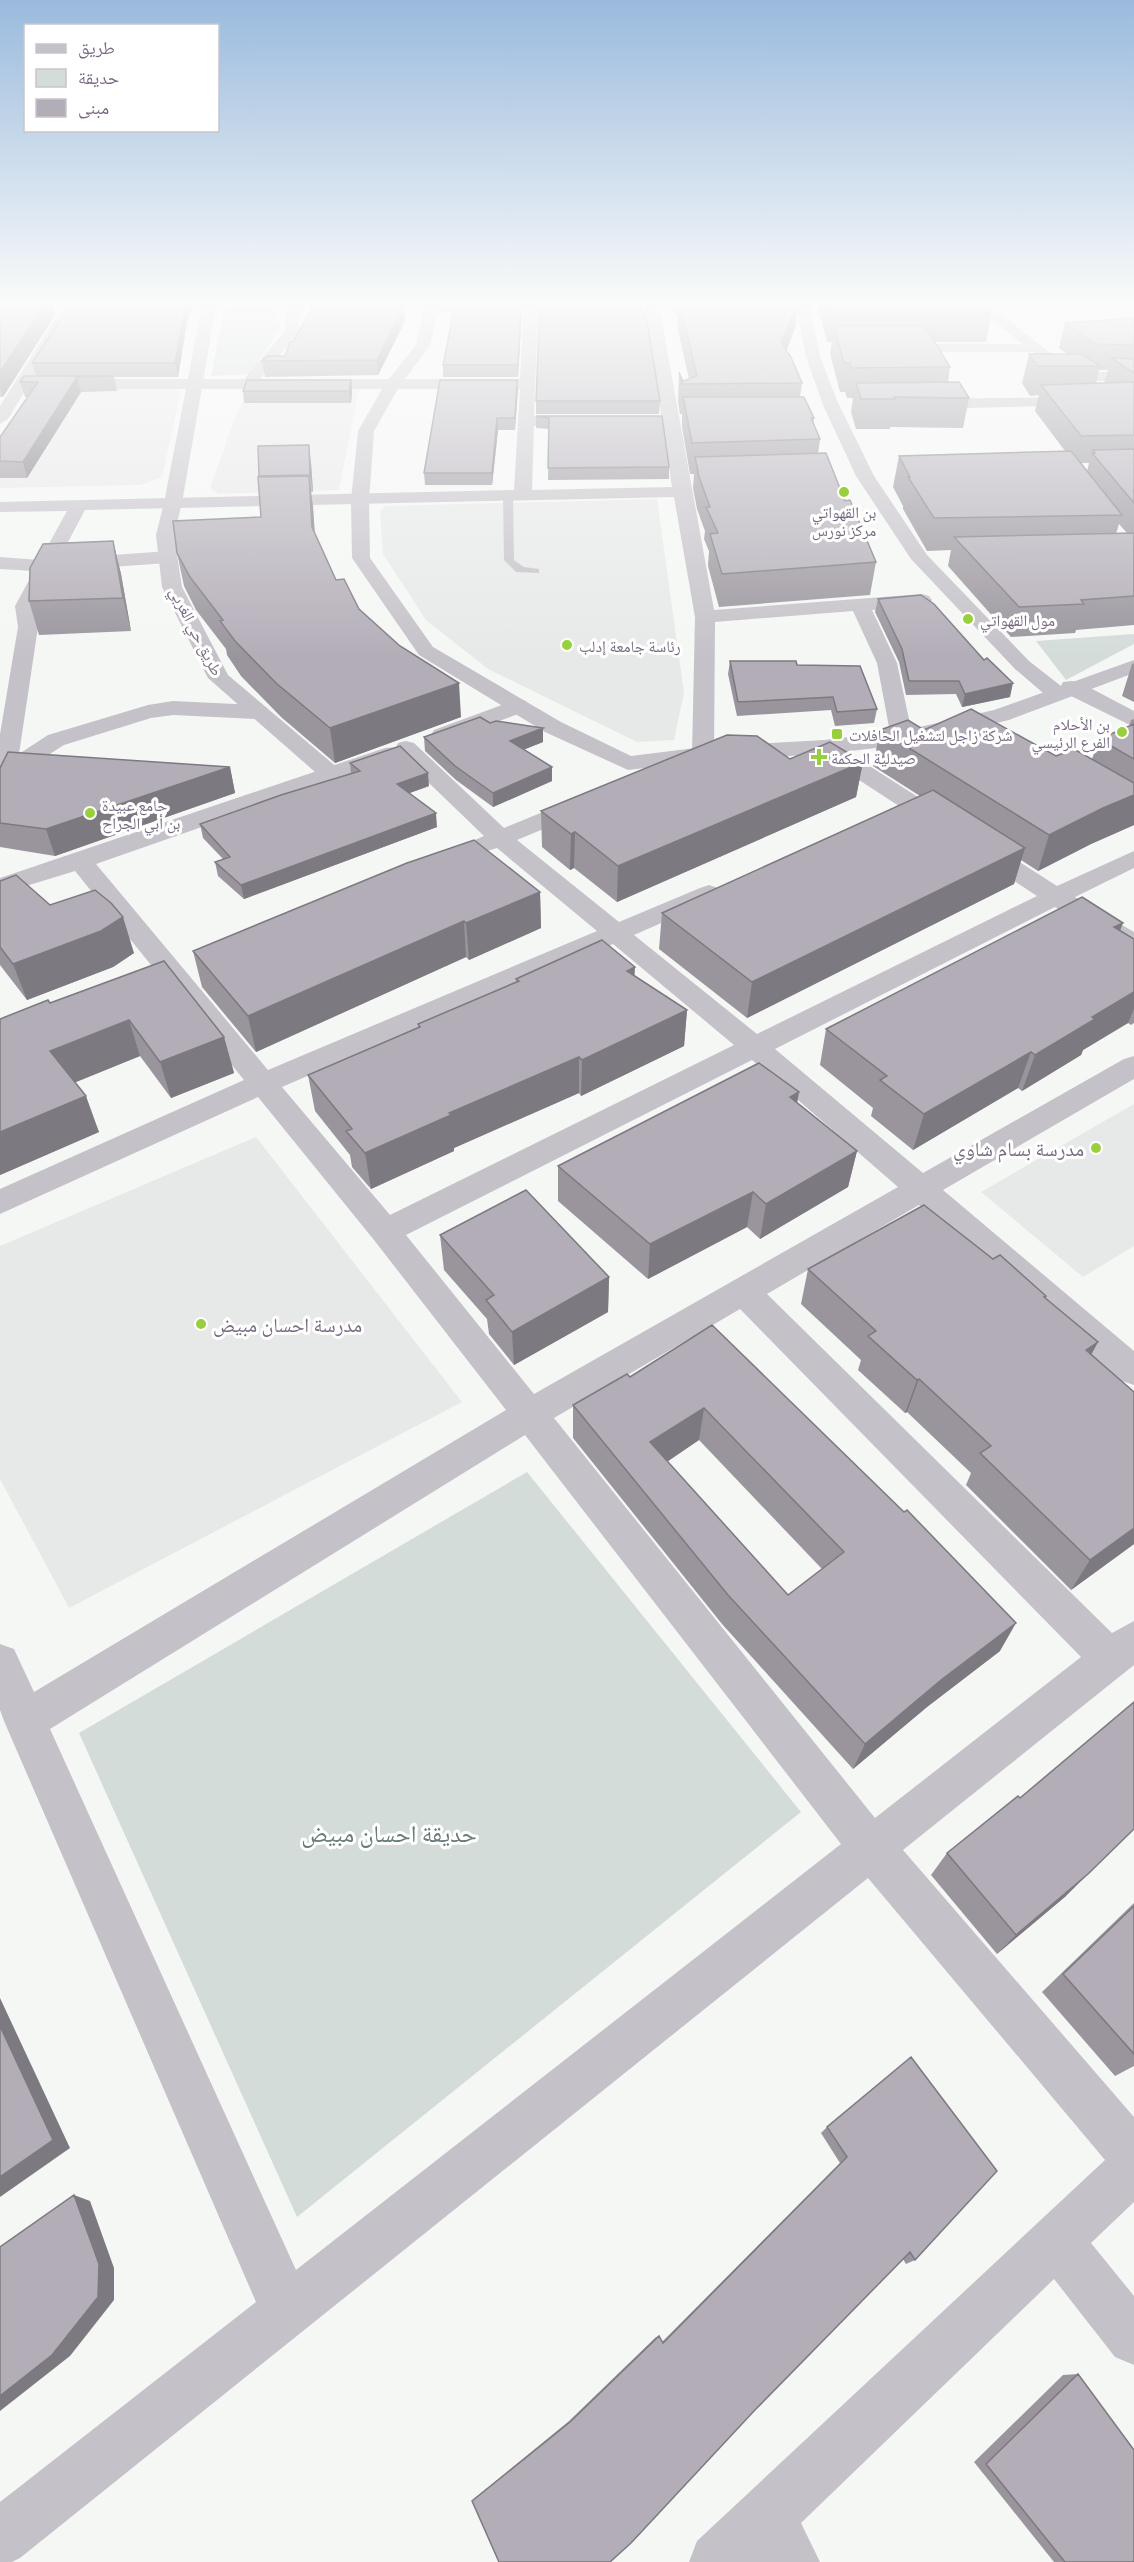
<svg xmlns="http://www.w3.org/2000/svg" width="1134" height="2562" font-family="'Exo 2','Noto Naskh Arabic',sans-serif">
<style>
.built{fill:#e7e8e8}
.green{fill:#d4dcda}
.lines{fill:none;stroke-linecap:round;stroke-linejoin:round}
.service{fill:#c5c1c8;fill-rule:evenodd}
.minor{fill:#c5c1c8;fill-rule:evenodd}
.tertiary{fill:#c5c1c8;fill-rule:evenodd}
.wall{fill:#9a959d;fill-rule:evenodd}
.shaded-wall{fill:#7d7980}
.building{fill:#b3adb7;stroke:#7d7980;stroke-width:1.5;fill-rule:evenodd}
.poi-dot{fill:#98cf3d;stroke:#fff;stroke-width:2}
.labels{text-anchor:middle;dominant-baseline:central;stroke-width:6;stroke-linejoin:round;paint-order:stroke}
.far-poi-label{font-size:16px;fill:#786a82;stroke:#fff;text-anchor:start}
.far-street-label{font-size:16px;fill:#786a82;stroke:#fff}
.poi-label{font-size:20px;fill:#786a82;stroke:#fff;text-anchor:end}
.near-park-label{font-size:24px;fill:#687a79;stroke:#fff}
</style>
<rect width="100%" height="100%" fill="#f5f7f5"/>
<path class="built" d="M 163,386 L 181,391 L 162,477 L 140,485 L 0,488 L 0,446 L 38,389 Z
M 252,389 L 359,389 L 339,490 L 219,494 L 210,488 L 237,412 Z
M 657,499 L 684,693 L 674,740 L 637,742 L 488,669 L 426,620 L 383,554 L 380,511 L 386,506 Z
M 1134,1104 L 1134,1246 L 1083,1277 L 981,1192 Z
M 256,1137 L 462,1402 L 69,1608 L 0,1479 L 0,1246 Z"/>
<path class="green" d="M 226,300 L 276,300 L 280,328 L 250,374 L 211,376 Z
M 1134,634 L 1134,644 L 1066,680 L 1036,641 Z
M 527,1472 L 801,1812 L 297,2217 L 79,1733 Z"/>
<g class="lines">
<path class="service" d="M 508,493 L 513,496 L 514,560 L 524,567 L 539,569 L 539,573 L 516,572 L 504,560 L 503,496 Z"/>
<path class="minor" d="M 67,300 L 81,300 L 8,419 L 0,424 L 0,406 Z
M 289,300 L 303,300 L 298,333 L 260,379 L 520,379 L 524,309 L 431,314 L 424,310 L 426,307 L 548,300 L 630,300 L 623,304 L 538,309 L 534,416 L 581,416 L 589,421 L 581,426 L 534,426 L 532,490 L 672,487 L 644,300 L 658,300 L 714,610 L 922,594 L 929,596 L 932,600 L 929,604 L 922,606 L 872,610 L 897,663 L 913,738 L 910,743 L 902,745 L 894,743 L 891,738 L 877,663 L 853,611 L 715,622 L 714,754 L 711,759 L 703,761 L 695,759 L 692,754 L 695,617 L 674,497 L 85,510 L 59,559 L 168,551 L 175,553 L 177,557 L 175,561 L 168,563 L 53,571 L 35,606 L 38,627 L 19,754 L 48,735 L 148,705 L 173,701 L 258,705 L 266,707 L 269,712 L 266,717 L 258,719 L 173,715 L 151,718 L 64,745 L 15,776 L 8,793 L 0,795 L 0,734 L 18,627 L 15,606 L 34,571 L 0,569 L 0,557 L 40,560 L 67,511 L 0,512 L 0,502 L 514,490 L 520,389 L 72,389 L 64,384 L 72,379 L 244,379 L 284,332 Z
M 795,300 L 809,300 L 820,357 L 839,405 L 874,476 L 927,555 L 1029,661 L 1061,686 L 1063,682 L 1071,681 L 1079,682 L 1134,711 L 1134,727 L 1067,694 L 1065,698 L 1057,699 L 1049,698 L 1015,669 L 911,559 L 856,476 L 823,405 L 806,357 Z
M 969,300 L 984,300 L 1050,353 L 1043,357 L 1033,352 L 894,352 L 887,348 L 894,344 L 1022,344 Z
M 1119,300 L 1134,300 L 1134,308 Z
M 1077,371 L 1134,373 L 1134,383 L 1072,379 L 1069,376 Z
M 1081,397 L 1089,402 L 1087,405 L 923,409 L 915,404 L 923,399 Z
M 518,699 L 526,701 L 529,706 L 526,711 L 450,740 L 442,742 L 434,740 L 431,735 L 434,730 Z
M 824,740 L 832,742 L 1057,886 L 1134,851 L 1134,868 L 1075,897 L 1134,932 L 1134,951 L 1125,949 L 1055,907 L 775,1049 L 923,1173 L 1124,1059 L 1134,1056 L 1134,1079 L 943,1190 L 1134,1351 L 1134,1385 L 1122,1381 L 919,1205 L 767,1294 L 1112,1633 L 1134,1621 L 1134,1665 L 903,1850 L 1134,2117 L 1134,2202 L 1091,2243 L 1134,2296 L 1134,2365 L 1115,2357 L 1054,2279 L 801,2523 L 820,2562 L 689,2562 L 697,2541 L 1105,2160 L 868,1878 L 20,2558 L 12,2562 L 0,2562 L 0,2502 L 256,2302 L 4,1721 L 0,1710 L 0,1644 L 14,1649 L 34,1692 L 506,1410 L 374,1240 L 258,1097 L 0,1214 L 0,1189 L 244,1080 L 75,871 L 0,894 L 0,878 L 385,748 L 396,747 L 398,743 L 406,741 L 414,743 L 504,828 L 575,799 L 583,797 L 591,799 L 595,804 L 591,809 L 517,840 L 619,922 L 700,888 L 709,885 L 718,888 L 722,893 L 718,898 L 634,935 L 757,1034 L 1037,896 L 816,752 L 813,747 L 816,742 ZM 402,757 L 484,836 L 475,840 L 472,845 L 475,850 L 484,852 L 497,848 L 597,931 L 268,1070 L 96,864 ZM 613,944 L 734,1045 L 390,1215 L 282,1087 ZM 752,1060 L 898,1187 L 534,1394 L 406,1235 ZM 740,1309 L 1081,1657 L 875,1818 L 554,1418 ZM 525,1435 L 841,1844 L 296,2270 L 50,1729 Z"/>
<path class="tertiary" d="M 203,300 L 217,300 L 182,503 L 174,535 L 182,587 L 228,675 L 339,769 L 343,774 L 339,779 L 331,781 L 323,779 L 208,678 L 162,587 L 156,535 L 164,503 Z
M 421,300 L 435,300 L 438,310 L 430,346 L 400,385 L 374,431 L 369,500 L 370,558 L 433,647 L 561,722 L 631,756 L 703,747 L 824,740 L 902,731 L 994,710 L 1134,660 L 1134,673 L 1009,720 L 902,745 L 824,754 L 703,761 L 628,770 L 545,732 L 419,655 L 352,558 L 351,500 L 358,431 L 385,384 L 416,345 L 424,310 Z"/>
</g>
<path class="wall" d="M 0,300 L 55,315 L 3,397 L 0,397 Z
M 463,300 L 513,300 L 464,303 Z
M 671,300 L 797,300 L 795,328 L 786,351 L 802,383 L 800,397 L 814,418 L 814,424 L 820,439 L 818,454 L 845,501 L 876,562 L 870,595 L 719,607 L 708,566 L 709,551 L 704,539 L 705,531 L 697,509 L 693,488 L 694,474 L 690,474 L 682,427 L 682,414 L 680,414 L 678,402 L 679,372 L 683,381 L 689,379 L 677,326 L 678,314 L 674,314 Z
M 816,300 L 981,300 L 991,314 L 986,342 L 935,342 L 950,367 L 948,382 L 969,398 L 963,428 L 890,427 L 890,429 L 856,429 L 851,412 L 853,398 L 847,398 L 845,392 L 840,392 L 830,354 L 832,342 L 827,342 Z
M 522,311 L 518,377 L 443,377 L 443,365 Z
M 1134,318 L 1134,625 L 1076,630 L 1075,633 L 1011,637 L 948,566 L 951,550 L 927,551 L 903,509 L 903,506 L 893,487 L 899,456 L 1065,451 L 1035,411 L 1039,395 L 1030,396 L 1022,383 L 1029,354 L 1067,354 L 1059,348 L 1065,323 ZM 1099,370 L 1108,370 L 1104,384 L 1096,384 ZM 1081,463 L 1089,463 L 1087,471 ZM 1119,524 L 1127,533 L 1116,534 Z
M 405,321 L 378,375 L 265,377 L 262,361 L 285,356 L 293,342 Z
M 187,322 L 178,377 L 114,377 L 117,391 L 81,392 L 27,478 L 0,478 L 0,437 L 28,397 L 25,397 L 20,382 L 36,376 L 32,363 Z
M 351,380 L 352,391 L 351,403 L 244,403 L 243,391 Z
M 517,380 L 515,430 L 498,430 L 492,485 L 425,485 L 424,473 Z
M 536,401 L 660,401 L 659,414 L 536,414 Z
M 536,416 L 662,416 L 669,467 L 669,479 L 548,480 L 549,429 L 536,428 Z
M 258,446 L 311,463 L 313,492 L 311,492 L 313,507 L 315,534 L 336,580 L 359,609 L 461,717 L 335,763 L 281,717 L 241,676 L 227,655 L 226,649 L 196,610 L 184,586 L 177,553 L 261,517 Z
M 113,541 L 121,574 L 131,631 L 39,635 L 29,601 Z
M 878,599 L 1010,697 L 962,707 L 956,694 L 906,695 L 899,662 L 875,612 Z
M 730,661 L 797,665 L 877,709 L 874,723 L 835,726 L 831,710 L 737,716 L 728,674 Z
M 1134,663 L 1134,702 L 1122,696 L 1132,664 Z
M 1134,719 L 1134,825 L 1091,844 L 1038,871 L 1021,860 L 1014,884 L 747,1018 L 659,949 L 662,913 L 920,796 L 873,766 L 880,730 L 924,730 L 1056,756 L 1092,759 L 1099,739 L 1129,727 L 1131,720 Z
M 490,723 L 543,728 L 543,742 L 523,750 L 552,781 L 493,807 L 456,780 L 425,751 L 424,737 Z
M 790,759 L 863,762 L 856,797 L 617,902 L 574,868 L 570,870 L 542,847 L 541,811 Z
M 350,763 L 429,786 L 410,793 L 437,827 L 244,899 L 218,876 L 215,862 L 223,859 L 203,838 L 200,824 L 351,773 Z
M 230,767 L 235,793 L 55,856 L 0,847 L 0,768 Z
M 0,881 L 50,905 L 134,953 L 113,967 L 27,1000 L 0,965 Z
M 540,892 L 541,928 L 469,960 L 466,957 L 256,1052 L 202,987 L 193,951 Z
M 1120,930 L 1134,939 L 1134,1023 L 1131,1025 L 1128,1023 L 1083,1050 L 1081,1055 L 1022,1091 L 1018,1088 L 913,1150 L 871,1116 L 873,1108 L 820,1065 L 826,1029 Z
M 635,976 L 687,1010 L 684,1046 L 581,1096 L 579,1093 L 454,1148 L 454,1151 L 371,1189 L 352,1167 L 350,1155 L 315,1111 L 308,1075 L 418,1027 L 418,1024 L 516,983 L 516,979 Z
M 50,1003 L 224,1037 L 234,1073 L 171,1098 L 140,1056 L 75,1082 L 99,1132 L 0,1175 Z
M 798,1103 L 857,1151 L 848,1187 L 760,1239 L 747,1227 L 648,1279 L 558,1201 L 558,1166 Z
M 440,1235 L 609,1277 L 608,1312 L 514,1365 L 489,1334 L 487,1319 L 444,1270 Z
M 993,1259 L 1046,1296 L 1045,1298 L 1098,1342 L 1091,1355 L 1134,1544 L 1071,1590 L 966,1485 L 971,1473 L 907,1412 L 905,1413 L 858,1370 L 861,1360 L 801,1304 L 808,1269 Z
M 712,1325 L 1000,1651 L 927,1707 L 853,1769 L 722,1624 L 573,1438 L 573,1405 L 630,1377 ZM 699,1440 L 822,1569 L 788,1595 L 667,1461 Z
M 947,1853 L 1066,1896 L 997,1954 L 931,1875 Z
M 1134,1903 L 1134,2066 L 1115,2076 L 1042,1992 Z
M 827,2127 L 915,2260 L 906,2264 L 903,2259 L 472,2501 L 475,2498 L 569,2421 L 656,2337 L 659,2336 L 662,2342 L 840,2163 L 821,2133 Z
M 1078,2374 L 1133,2562 L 1054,2562 L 974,2462 L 1063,2375 Z"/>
<path class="shaded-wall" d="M 48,300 L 51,300 L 55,315 L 3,397 L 0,387 L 0,372 Z
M 188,300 L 195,300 L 187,322 L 178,377 L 175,363 L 185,309 Z
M 521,301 L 522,311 L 518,377 L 518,365 Z
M 798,301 L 795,328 L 778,372 L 781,343 Z
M 404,306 L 405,321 L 378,375 L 377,360 Z
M 77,377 L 81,392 L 27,478 L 23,462 Z
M 351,380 L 352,391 L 351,403 L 349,391 Z
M 517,380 L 518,391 L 515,430 L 515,418 Z
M 497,418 L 498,430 L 492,485 L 492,473 Z
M 309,445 L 311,463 L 313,492 L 310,475 Z
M 309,476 L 313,507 L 316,560 L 312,527 Z
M 113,541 L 121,574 L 131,631 L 123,598 Z
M 459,683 L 461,717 L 335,763 L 330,728 Z
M 1013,683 L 1010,697 L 962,707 L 965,694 Z
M 543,728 L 543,742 L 510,755 L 510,741 Z
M 863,762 L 856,797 L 617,902 L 618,866 Z
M 230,767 L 235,793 L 55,856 L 46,829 Z
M 552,767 L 552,781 L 493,807 L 493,793 Z
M 428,773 L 429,786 L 398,797 L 397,784 Z
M 1134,795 L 1134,825 L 1091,844 L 1038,871 L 1049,835 L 1103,808 Z
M 436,813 L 437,827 L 244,899 L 241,885 Z
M 575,832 L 574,868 L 570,870 L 571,834 Z
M 1025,848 L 1014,884 L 747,1018 L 752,982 Z
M 540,892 L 541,928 L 469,960 L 466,923 Z
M 123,917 L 134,953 L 113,967 L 27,1000 L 13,964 Z
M 464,921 L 466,957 L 256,1052 L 248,1016 Z
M 1123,923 L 1109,959 L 1114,927 Z
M 635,967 L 633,1004 L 627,971 Z
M 1134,992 L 1134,1009 L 1128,1023 L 1083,1050 L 1081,1055 L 1022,1091 L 1035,1055 L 1092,1017 Z
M 687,1010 L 684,1046 L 581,1096 L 582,1060 Z
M 129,1020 L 140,1056 L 64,1087 L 50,1051 Z
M 224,1037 L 234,1073 L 171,1098 L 160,1062 Z
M 1031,1052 L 1018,1088 L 913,1150 L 924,1114 Z
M 579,1057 L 579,1093 L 454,1148 L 454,1151 L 371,1189 L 365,1153 L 449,1113 Z
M 799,1092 L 793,1128 L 790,1097 Z
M 86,1096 L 99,1132 L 0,1175 L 0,1132 Z
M 857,1151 L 848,1187 L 760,1239 L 766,1204 Z
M 753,1192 L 747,1227 L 648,1279 L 650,1244 Z
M 609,1277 L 608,1312 L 514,1365 L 512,1332 Z
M 1098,1342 L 1080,1375 L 1086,1350 Z
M 919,1379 L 907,1412 L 905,1413 L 917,1380 Z
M 704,1408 L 699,1440 L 648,1475 L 650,1442 Z
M 1134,1528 L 1134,1544 L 1071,1590 L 1090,1560 Z
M 1016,1623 L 1000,1651 L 927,1707 L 853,1769 L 865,1744 L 941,1680 Z
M 1088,1874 L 1066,1896 L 997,1954 L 1016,1935 Z
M 0,1998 L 70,2148 L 0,2197 Z
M 74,2195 L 90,2201 L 114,2268 L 114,2300 L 70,2356 L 0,2411 L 0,2396 Z"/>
<path class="building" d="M 0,300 L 48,300 L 0,372 Z
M 82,300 L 188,300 L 185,309 L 175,363 L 32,363 L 72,302 L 80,301 Z
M 312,300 L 404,300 L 404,306 L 377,360 L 262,361 L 267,356 L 285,356 L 290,342 L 293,342 L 311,310 Z
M 540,300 L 637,300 L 647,322 L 660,401 L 536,401 Z
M 679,300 L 798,301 L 781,343 L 791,357 L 802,383 L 682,384 L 679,372 L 683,381 L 697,376 Z
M 826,300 L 981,300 L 991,314 L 830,314 Z
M 521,301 L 518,365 L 443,365 L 455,304 Z
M 1134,318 L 1134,345 L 1095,344 L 1065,323 Z
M 834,326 L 925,326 L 950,367 L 851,368 L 850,363 L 844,363 Z
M 1029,354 L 1082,354 L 1100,366 L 1037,366 Z
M 1111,358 L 1134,359 L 1134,373 Z
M 24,376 L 113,376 L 77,377 L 23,462 L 0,461 L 0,437 L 38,382 L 20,382 Z
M 247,380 L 351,380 L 349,391 L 243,391 Z
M 440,380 L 517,380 L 515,418 L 497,418 L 492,473 L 424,473 Z
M 959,382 L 969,398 L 894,397 L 895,399 L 861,399 L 856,383 Z
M 1134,382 L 1134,435 L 1081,436 L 1041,385 Z
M 683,397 L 804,397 L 814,418 L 811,418 L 820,439 L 692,443 Z
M 536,416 L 662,416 L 669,467 L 548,468 L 549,418 Z
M 309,445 L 310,475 L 259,476 L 258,446 Z
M 1134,449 L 1134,503 L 1092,453 L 1095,453 L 1093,450 Z
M 1071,451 L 1122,515 L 934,518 L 908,477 L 910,477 L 899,456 Z
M 826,453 L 845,501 L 850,500 L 876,562 L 722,574 L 710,534 L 718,533 L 706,507 L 710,507 L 699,477 L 695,457 Z
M 309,476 L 312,527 L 336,580 L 344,579 L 359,609 L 400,646 L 459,683 L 330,728 L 276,683 L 235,641 L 220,621 L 223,620 L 190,577 L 177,553 L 173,521 L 261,517 L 258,477 Z
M 1134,533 L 1134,596 L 1081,600 L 1084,604 L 1019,607 L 954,537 Z
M 113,541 L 123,598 L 29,601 L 30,568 L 43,544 Z
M 921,595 L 934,604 L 984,660 L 987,658 L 1013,683 L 965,694 L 959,681 L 909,681 L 902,649 L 878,599 Z
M 730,661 L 796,661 L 797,665 L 860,666 L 877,709 L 837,712 L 833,697 L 738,702 Z
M 971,709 L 1056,756 L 1074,749 L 1134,783 L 1134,795 L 1103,808 L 1049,835 L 880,730 L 908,720 L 924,730 Z
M 480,717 L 490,723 L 496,721 L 543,728 L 510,741 L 552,767 L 493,793 L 455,766 L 424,737 Z
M 1134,724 L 1134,759 L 1099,739 Z
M 727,735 L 757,736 L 790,759 L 830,742 L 863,762 L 618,866 L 575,832 L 571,834 L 541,811 Z
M 400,746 L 428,773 L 397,784 L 436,813 L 241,885 L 215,862 L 230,857 L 200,824 L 281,795 L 360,771 L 350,763 Z
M 8,752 L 230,767 L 46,829 L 0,823 L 0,768 Z
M 933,790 L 1025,848 L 752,982 L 662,913 Z
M 474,840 L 540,892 L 466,923 L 464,921 L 248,1016 L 193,951 L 407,863 Z
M 16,875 L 50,905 L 95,890 L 111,903 L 123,917 L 101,931 L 13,964 L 0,947 L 0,881 Z
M 1082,897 L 1123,923 L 1114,927 L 1134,939 L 1134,992 L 1092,1017 L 1095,1019 L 1035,1055 L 1031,1052 L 924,1114 L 880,1080 L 887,1076 L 826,1029 Z
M 602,940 L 635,967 L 627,971 L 687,1010 L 582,1060 L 579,1057 L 449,1113 L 451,1115 L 365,1153 L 346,1131 L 352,1129 L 308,1075 L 420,1027 L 418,1024 L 519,981 L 516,979 Z
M 164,961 L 224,1037 L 160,1062 L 129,1020 L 50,1051 L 86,1096 L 0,1132 L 0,1019 L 48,1000 L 50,1003 Z
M 759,1063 L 799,1092 L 790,1097 L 857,1151 L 766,1204 L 753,1192 L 650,1244 L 558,1166 Z
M 526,1190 L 609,1277 L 512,1332 L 486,1300 L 494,1295 L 440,1235 Z
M 924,1205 L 993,1259 L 1000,1255 L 1046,1296 L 1044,1297 L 1098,1342 L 1086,1350 L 1134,1392 L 1134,1528 L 1090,1560 L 980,1453 L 991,1446 L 919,1379 L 917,1380 L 868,1336 L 876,1331 L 808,1269 Z
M 712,1325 L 904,1512 L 907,1510 L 1016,1623 L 941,1680 L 865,1744 L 728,1595 L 573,1405 L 627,1374 L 630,1377 ZM 704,1408 L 844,1552 L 788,1595 L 650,1442 Z
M 1134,1702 L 1134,1829 L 1088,1874 L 1016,1935 L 947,1853 L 1018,1796 L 1020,1798 Z
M 1134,1906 L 1134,2054 L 1063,1974 Z
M 0,2026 L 53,2140 L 0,2177 Z
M 911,2057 L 997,2171 L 915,2260 L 910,2252 L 754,2411 L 631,2543 L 610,2562 L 499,2562 L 472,2501 L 570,2422 L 659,2336 L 663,2343 L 847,2157 L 827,2127 Z
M 74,2195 L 99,2264 L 98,2297 L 52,2355 L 0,2396 L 0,2247 Z
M 1078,2374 L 1134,2450 L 1134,2561 L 1133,2562 L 1065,2562 L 986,2464 Z"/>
<linearGradient id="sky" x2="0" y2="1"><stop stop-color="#9abadd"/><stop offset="0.46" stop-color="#fafbfa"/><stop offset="1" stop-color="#fafbfa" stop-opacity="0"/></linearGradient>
<rect width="1134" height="658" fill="url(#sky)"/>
<g class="poi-dot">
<circle cx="844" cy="492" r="6"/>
<circle cx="968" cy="619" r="6"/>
<circle cx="567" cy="645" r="6"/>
<circle cx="1122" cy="732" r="6"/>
<rect x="831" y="728" width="12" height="12" rx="3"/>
<path d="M816 748h6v6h6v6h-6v6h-6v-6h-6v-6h6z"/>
<circle cx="90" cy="813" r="6"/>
<circle cx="1096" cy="1148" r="6"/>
<circle cx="201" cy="1324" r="6"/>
</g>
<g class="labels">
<g class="far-poi-label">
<text x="844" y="511" text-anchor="middle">بن القهواتي<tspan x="844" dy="18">مركز نورس</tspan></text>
<text x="980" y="619">مول القهواتي</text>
<text x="579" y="645">رئاسة جامعة إدلب</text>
<text x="1110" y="723" text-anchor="end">بن الأحلام<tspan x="1110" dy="18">الفرع الرئيسي</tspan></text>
<text x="849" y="734">شركة زاجل لتشغيل الحافلات</text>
<text x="831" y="757">صيدلية الحكمة</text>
<text x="102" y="804">جامع عبيدة<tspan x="102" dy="18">بن أبي الجراح</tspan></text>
</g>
<g class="far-street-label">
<text transform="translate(197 631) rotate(63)">طريق حي الغربي</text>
</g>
<g class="poi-label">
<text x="1084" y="1148">مدرسة بسام شاوي</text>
<text x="213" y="1324" text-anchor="start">مدرسة احسان مبيض</text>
</g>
<g class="near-park-label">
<text x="389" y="1832">حديقة احسان مبيض</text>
</g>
</g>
<rect x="24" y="24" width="195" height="108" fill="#ffffff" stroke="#c9c3cd" stroke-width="1.5"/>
<rect x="36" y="44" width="30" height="9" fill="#c5c1c8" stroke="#c9c3cd" stroke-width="1.5"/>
<text x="78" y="54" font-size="18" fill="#786a82">طريق</text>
<rect x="36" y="69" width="30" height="18" fill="#d4dcda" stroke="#c9c3cd" stroke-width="1.5"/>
<text x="78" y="84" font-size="18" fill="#786a82">حديقة</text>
<rect x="36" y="99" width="30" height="18" fill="#b3adb7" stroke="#c9c3cd" stroke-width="1.5"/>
<text x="78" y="114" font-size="18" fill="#786a82">مبنى</text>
</svg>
